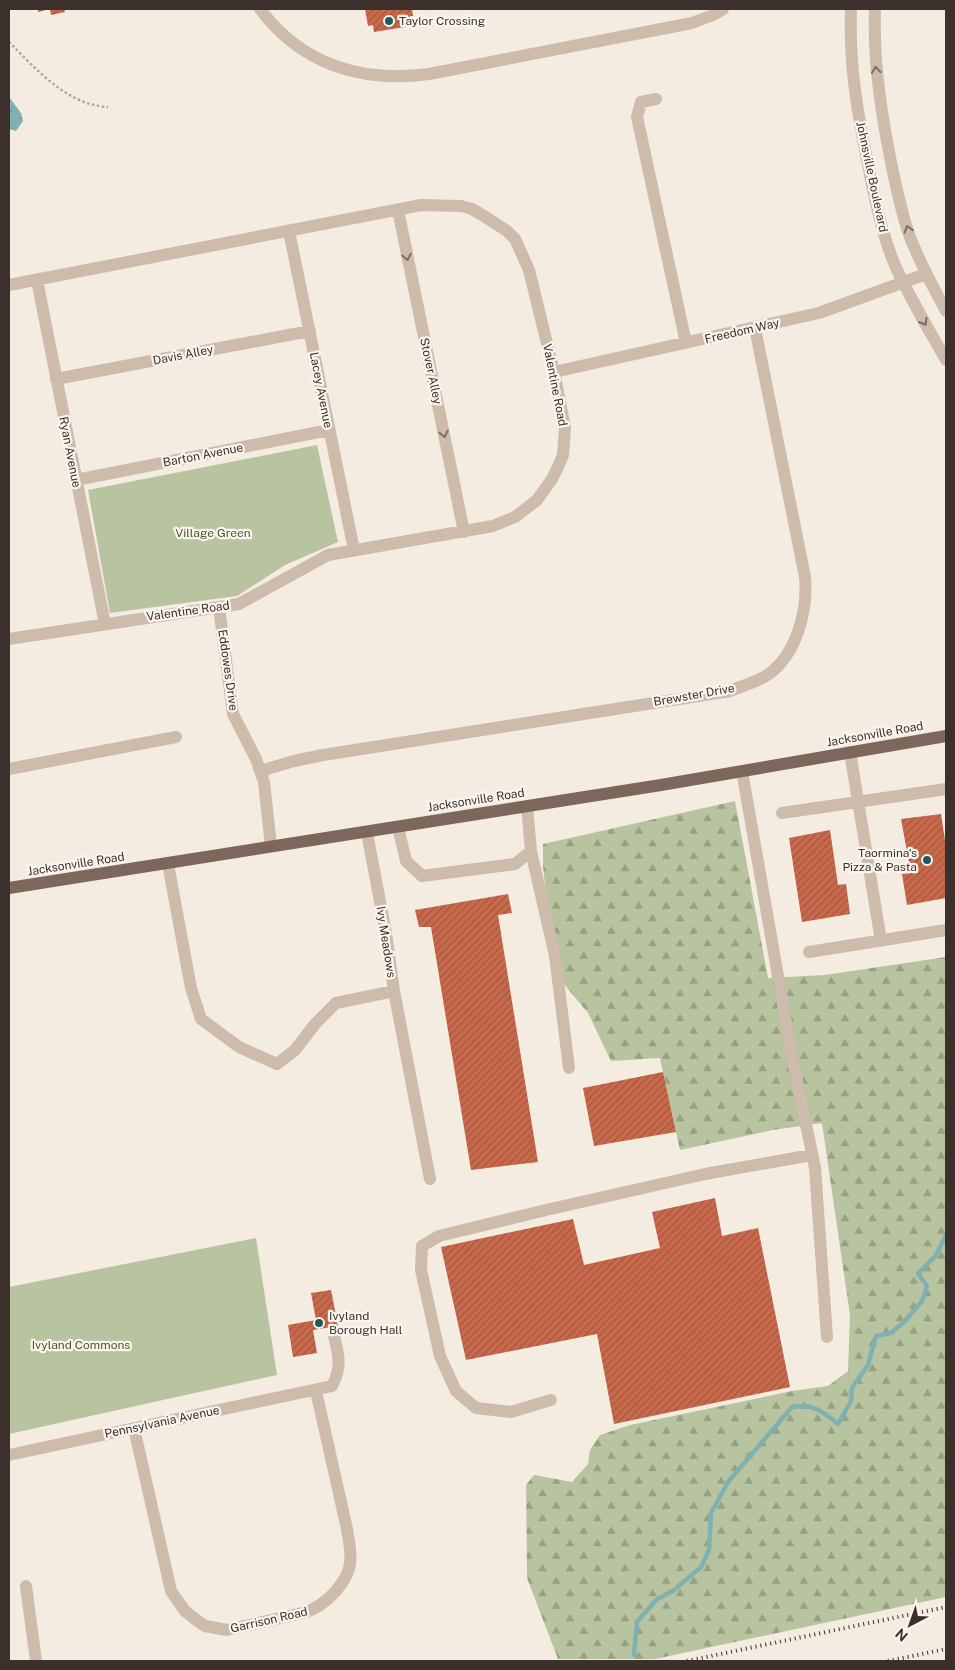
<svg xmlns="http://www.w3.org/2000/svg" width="955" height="1670" font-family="'Public Sans',sans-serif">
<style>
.green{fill:#b8c4a0}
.forest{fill:url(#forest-firs)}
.water{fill:url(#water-ripples)}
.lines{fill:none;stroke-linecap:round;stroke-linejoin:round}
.stream{stroke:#7fb0b2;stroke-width:4.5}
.building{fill:url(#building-hatch)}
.path{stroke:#b9a596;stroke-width:2.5;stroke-dasharray:2.5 2.5;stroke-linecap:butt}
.minor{stroke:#cdbbac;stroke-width:12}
.major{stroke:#7d675c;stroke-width:12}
.rail{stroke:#3b302b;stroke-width:4;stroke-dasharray:1 4;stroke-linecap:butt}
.oneway{stroke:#7d6f65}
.poi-dot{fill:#1f5a5e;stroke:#fbf5ee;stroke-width:2}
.labels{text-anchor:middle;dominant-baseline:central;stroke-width:4.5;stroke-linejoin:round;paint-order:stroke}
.poi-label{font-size:12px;fill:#3b302b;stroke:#fbf5ee;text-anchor:start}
.street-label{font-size:12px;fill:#3b302b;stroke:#fbf5ee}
.park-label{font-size:12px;fill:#4a5a2e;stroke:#fbf5ee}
</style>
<defs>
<pattern id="forest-firs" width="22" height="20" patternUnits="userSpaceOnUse" patternTransform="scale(1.25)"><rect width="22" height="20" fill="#b8c4a0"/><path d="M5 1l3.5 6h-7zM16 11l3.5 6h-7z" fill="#97a083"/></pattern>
<pattern id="water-ripples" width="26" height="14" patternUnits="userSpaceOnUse" patternTransform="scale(1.25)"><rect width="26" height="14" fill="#7fb0b2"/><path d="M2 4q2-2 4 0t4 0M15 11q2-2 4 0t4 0" fill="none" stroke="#699091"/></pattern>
<pattern id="building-hatch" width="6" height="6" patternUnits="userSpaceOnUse" patternTransform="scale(1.25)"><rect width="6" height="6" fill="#c8694b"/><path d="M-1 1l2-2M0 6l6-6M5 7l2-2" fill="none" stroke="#a4573f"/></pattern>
</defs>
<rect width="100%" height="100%" fill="#f4ebe1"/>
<path class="green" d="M 317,445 L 338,542 L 285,565 L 237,596 L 110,613 L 88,490 Z
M 256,1238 L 277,1375 L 9,1434 L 9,1287 Z"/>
<path class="forest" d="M 735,801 L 768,978 L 825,975 L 946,957 L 946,1597 L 655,1659 L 558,1659 L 527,1578 L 526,1485 L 534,1475 L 572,1482 L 588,1464 L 590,1450 L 600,1435 L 630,1425 L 792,1391 L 828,1386 L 848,1371 L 850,1315 L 822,1123 L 773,1130 L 680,1150 L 660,1058 L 611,1061 L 588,1013 L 554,972 L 543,866 L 543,844 Z"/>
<path class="water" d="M 9,97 L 21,113 L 23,121 L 16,131 L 9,129 Z"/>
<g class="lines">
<path class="stream" d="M 634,1655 L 637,1622 L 656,1600 L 674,1590 L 701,1567 L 709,1550 L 711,1513 L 728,1482 L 792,1407 C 811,1403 823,1411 838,1424 L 851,1401 L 852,1388 L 868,1365 L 876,1336 L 891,1333 L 904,1322 L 922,1301 L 927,1286 L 918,1274 L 936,1255 L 946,1235"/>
</g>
<path class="building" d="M 38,9 L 64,9 L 65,12 L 51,15 L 50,9 L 38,12 Z
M 365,9 L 412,9 L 413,16 L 410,16 L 411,26 L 374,32 L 373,25 L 368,26 Z
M 941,814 L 946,847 L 946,898 L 907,905 L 902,874 L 911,873 L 901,819 Z
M 830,830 L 838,885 L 846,884 L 850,914 L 802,922 L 789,838 Z
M 508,894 L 512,913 L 498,915 L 538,1162 L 471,1170 L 431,927 L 419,927 L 415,910 Z
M 663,1072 L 676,1132 L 594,1146 L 583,1088 Z
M 715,1198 L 722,1236 L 758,1228 L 790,1387 L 614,1424 L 597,1334 L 466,1360 L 441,1247 L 573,1219 L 584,1265 L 660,1248 L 652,1212 Z
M 331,1290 L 338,1326 L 313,1330 L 317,1353 L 293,1357 L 288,1325 L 316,1320 L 311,1293 Z"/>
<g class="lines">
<path class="path" d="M 9,42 C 36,69 67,105 108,107"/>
<path class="minor" d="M 260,9 C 302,65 362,83 429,74 L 692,23 L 713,15 L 723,9
M 851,9 C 849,62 857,112 868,164 C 874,197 881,231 894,263 C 909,297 928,328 946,360
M 875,9 C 873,64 882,118 893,172 C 899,198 904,225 915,249 C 924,271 935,290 946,311
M 656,99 L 641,102 L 637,117 L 686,343
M 398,210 L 464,532
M 289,231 L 354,550
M 37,280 L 105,624
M 9,285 L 421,205 L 461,206 L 472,209 L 484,216 L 507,231 L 515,239 L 529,270 L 554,372 L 565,428 L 563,455 L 558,467 L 552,479 L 537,500 L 515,517 L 493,526 L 328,555 L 239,604 L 9,639
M 554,372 L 819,313 L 926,274
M 56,379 L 310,331
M 76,480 L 329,430
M 219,607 L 233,714 L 256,759 L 264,782 L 271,846
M 850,752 L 881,941
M 9,769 L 176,737
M 260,771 L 294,761 L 323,755 L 730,691 C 742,686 757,682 769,674 C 797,653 808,610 805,577 L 755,328
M 742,771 L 792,1056 L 815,1168 L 827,1337
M 782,813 L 946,789
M 398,827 L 406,861 L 422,876 L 515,864 L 531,851 L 527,806
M 531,851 L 555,956 L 569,1068
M 168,864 L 191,988 L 201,1019 L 239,1047 L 277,1064 L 295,1050 L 315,1024 L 336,1003 L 394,991 L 386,933 L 367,833
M 809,952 L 946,930
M 394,991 L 430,1179
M 551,1400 L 511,1412 L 476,1408 L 456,1391 L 440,1356 L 421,1270 L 422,1246 L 439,1236 L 546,1210 L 705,1174 L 812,1155
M 134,1428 L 171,1591 L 185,1611 L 195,1619 L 205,1626 L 227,1630 L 307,1612 C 324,1605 340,1590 348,1572 C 353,1559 349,1542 347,1529 L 316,1391
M 9,1455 L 332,1386 C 342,1367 339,1356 334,1336
M 26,1586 L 36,1661"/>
<path class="major" d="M 9,888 L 661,785 L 946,736"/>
<path class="rail" d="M 687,1661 L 946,1607
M 888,1661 L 946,1649"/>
</g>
<defs><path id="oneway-chevron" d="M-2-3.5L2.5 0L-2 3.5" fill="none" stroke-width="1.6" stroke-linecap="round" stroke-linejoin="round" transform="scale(1.25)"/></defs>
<g class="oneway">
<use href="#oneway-chevron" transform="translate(876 70) rotate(-95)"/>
<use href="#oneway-chevron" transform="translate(908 229) rotate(-107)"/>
<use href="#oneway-chevron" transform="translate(407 257) rotate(78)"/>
<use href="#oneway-chevron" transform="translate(924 322) rotate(60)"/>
<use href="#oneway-chevron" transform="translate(444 434) rotate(78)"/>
</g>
<g class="poi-dot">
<circle cx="389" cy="21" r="5"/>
<circle cx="927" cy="860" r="5"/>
<circle cx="319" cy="1323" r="5"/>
</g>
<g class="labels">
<g class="poi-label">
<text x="399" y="21">Taylor Crossing</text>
<text x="917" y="853" text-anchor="end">Taormina's<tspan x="917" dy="14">Pizza &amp; Pasta</tspan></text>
<text x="329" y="1316">Ivyland<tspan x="329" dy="14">Borough Hall</tspan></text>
</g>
<g class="street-label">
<text transform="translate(872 177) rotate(78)">Johnsville Boulevard</text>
<text transform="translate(742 331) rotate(-13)">Freedom Way</text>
<text transform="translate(183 355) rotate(-11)">Davis Alley</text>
<text transform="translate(431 371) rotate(78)">Stover Alley</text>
<text transform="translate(555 385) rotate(79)">Valentine Road</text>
<text transform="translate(321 390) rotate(79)">Lacey Avenue</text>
<text transform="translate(70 452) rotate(79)">Ryan Avenue</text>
<text transform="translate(203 455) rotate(-11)">Barton Avenue</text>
<text transform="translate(188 611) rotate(-8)">Valentine Road</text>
<text transform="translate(228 670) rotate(82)">Eddowes Drive</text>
<text transform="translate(694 695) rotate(-10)">Brewster Drive</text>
<text transform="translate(875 734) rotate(-10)">Jacksonville Road</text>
<text transform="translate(476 800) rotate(-9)">Jacksonville Road</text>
<text transform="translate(76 864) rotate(-9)">Jacksonville Road</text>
<text transform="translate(386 942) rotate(81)">Ivy Meadows</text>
<text transform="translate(162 1422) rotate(-12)">Pennsylvania Avenue</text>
<text transform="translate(269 1620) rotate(-13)">Garrison Road</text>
</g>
<g class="park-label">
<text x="213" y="533">Village Green</text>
<text x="81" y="1345">Ivyland Commons</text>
</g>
</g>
<rect width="955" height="1670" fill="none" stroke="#3b302b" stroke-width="20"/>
<g transform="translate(910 1625) rotate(221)" stroke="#fbf5ee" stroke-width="4" paint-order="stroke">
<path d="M0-4L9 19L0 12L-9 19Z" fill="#3b302b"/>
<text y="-8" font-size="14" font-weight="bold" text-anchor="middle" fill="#3b302b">N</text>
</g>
</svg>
